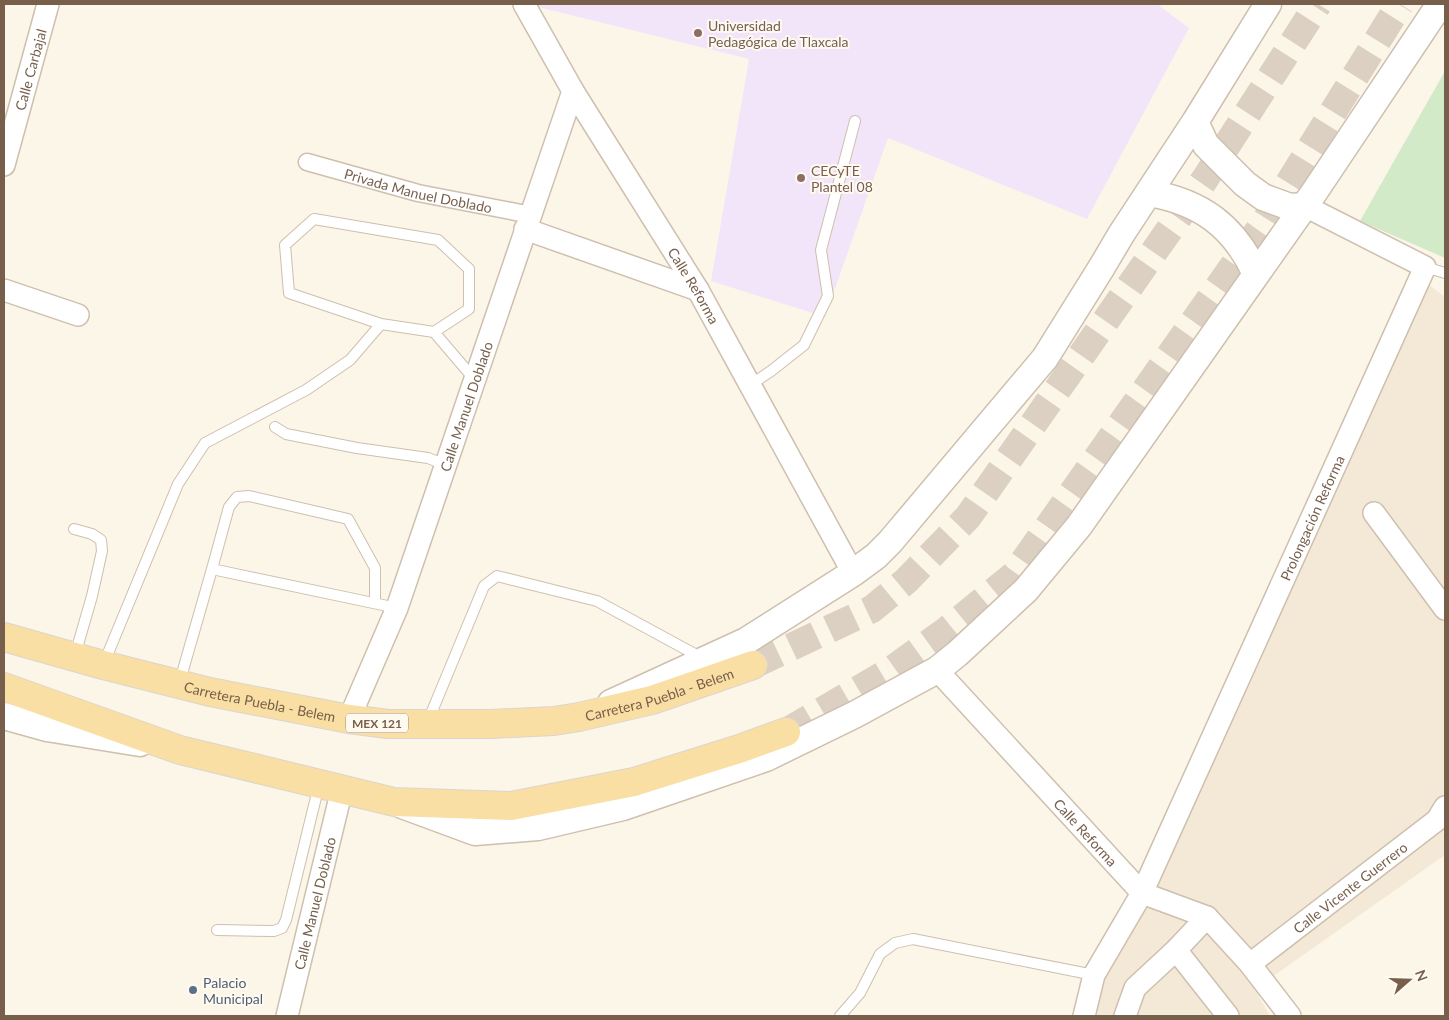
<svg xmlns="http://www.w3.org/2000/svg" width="1449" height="1020" font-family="Lato,sans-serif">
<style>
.residential{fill:#f4e9d7}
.education{fill:#f3e5f9}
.green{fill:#d2eac7}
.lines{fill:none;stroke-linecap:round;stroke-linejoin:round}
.primary-tunnel{stroke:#dbd0c2;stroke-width:28;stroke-dasharray:28 14;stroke-linecap:butt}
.service-casing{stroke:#cebfae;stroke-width:12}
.pedestrian-casing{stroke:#cebfae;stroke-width:19}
.minor-casing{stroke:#cebfae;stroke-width:24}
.tertiary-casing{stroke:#cebfae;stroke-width:29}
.primary-casing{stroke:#dcd5d0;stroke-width:30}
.service{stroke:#fff;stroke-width:10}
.pedestrian{stroke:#fff;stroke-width:16}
.minor{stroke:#fff;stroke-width:21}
.tertiary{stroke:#fff;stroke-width:26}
.primary{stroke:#f9dfa3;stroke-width:28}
.education-dot{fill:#8d6e63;stroke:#fffaef;stroke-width:2}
.service-dot{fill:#5c6f8a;stroke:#fffaef;stroke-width:2}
.labels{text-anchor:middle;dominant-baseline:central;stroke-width:4;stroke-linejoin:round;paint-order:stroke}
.shield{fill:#fffaef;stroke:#a08e7d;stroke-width:1}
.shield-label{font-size:12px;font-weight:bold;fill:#775f4c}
.education-label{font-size:14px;fill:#785e54;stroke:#fffaef;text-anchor:start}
.street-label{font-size:14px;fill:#775f4c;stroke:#fffaef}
.service-label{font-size:14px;fill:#4e5e75;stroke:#fffaef;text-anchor:start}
</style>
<rect width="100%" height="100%" fill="#fcf6e9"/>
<path class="residential" d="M 1419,277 L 1445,297 L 1445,855 L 1255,989 L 1270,1016 L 1089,1016 L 1098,977 Z"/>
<path class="education" d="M 537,4 L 1157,4 L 1189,28 L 1087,219 L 888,138 L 825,317 L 711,281 L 749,59 L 538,7 Z"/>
<path class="green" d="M 1445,71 L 1445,258 L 1360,221 Z"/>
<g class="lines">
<path class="primary-tunnel" d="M 753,665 L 872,609 L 906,581 L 968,517 L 1205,179 L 1318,4
M 786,732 L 890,671 L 947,630 L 1014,575 L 1266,220 L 1400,4"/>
<defs>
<path id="service" d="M 1425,267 L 1445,273
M 381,324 L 289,293 L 285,245 L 314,219 L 438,240 L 469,269 L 469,309 L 434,332
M 750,385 L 771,371 L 804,345 L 828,296 L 821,250 L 855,121
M 275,427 L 286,434 L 357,448 L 428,458 L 446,465
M 74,529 L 92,534 L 101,540 L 102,551 L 92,596 L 75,655
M 212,569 L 229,507 L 237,497 L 249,496 L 348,519 L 375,568 L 375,603
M 104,663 L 178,484 L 205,443 L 306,390 L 350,360 L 381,324 L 434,332 L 475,380
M 179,684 L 212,569 L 397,608
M 428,721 L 484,586 L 497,576 L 597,601 L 702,658
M 217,930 L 274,931 L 282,928 L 286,920 L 319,785
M 840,1016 L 860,993 L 880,954 L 895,943 L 913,939 L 1094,975"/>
<g id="pedestrian">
<path id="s1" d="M 307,162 L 418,193 L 531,215"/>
</g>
<g id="minor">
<path id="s2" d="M 524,4 L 573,91 L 698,290 L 853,573"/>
<path id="s3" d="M 4,165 L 48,4"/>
<path d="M 525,229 L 698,290"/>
<path d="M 4,290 L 78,315"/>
<path d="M 1374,513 L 1445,609"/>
<path id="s4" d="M 937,670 L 1142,893 L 1207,917 L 1250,964 L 1290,1016"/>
<path id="s5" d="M 349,719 L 397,608 L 573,91"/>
<path d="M 1176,950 L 1228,1016"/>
<path id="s6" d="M 1250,964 L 1437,820 L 1445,807"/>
<path id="s7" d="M 287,1016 L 342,789"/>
<path id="s8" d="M 1084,1016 L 1094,975 L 1142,893 L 1425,267 L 1305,206"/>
<path d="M 1125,1016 L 1135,988 L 1176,950 L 1207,917"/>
</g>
<path id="tertiary" d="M 1195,122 L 1206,145 L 1245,184 L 1263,197 L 1290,207 L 1305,206
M 1149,193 C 1201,202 1234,226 1256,274
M 611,703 L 746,641 L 853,573 L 876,556 L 890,542 L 1045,358 L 1100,270 L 1122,233 L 1195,122 L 1268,4
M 4,716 L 47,728 L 140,743
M 402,805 L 475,832 L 538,827 L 623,807 L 766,758 L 854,715 L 937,670 L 957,654 L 1026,590 L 1079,526 L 1315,191 L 1440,4"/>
<g id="primary">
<path id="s9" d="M 4,637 L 103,665 L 210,692 L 349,719 L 388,724 L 491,724 L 554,721 L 579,717 L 652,700 L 753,665"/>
<path d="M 4,687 L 180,750 L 394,802 L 511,806 L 634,782 L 739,749 L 786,732"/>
</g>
</defs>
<use href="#service" class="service-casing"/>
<use href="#pedestrian" class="pedestrian-casing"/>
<use href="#minor" class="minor-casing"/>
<use href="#tertiary" class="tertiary-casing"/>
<use href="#primary" class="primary-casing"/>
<use href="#service" class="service"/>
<use href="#pedestrian" class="pedestrian"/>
<use href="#minor" class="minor"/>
<use href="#tertiary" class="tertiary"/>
<use href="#primary" class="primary"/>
</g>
<g class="education-dot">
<circle cx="698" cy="33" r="5"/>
<circle cx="801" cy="178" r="5"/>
</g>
<circle class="service-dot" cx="193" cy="990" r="5"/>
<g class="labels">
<rect class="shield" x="346" y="713.5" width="62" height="19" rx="4"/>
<g class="shield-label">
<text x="377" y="723">MEX 121</text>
</g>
<g class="education-label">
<text x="708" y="25">Universidad<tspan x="708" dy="16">Pedagógica de Tlaxcala</tspan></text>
<text x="811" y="170">CECyTE<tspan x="811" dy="16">Plantel 08</tspan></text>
</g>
<g class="street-label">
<text stroke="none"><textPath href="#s3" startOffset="99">Calle Carbajal</textPath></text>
<text stroke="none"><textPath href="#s1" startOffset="115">Privada Manuel Doblado</textPath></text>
<text stroke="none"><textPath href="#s2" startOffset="329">Calle Reforma</textPath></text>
<text stroke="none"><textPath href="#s5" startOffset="334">Calle Manuel Doblado</textPath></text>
<text stroke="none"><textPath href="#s8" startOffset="549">Prolongación Reforma</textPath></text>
<text stroke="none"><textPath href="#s9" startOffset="669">Carretera Puebla - Belem</textPath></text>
<text stroke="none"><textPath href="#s9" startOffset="264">Carretera Puebla - Belem</textPath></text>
<text stroke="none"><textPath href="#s4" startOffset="220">Calle Reforma</textPath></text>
<text stroke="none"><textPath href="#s6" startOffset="126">Calle Vicente Guerrero</textPath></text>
<text stroke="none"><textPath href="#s7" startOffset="116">Calle Manuel Doblado</textPath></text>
</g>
<g class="service-label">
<text x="203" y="982">Palacio<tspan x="203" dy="16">Municipal</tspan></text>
</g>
</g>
<rect width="1449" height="1020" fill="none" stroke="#775f4c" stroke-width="10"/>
<g transform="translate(1409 980) rotate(70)" stroke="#fffaef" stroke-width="4" paint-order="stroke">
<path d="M0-4L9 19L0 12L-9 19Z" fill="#775f4c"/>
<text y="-8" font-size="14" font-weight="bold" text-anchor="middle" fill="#775f4c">N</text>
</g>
</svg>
